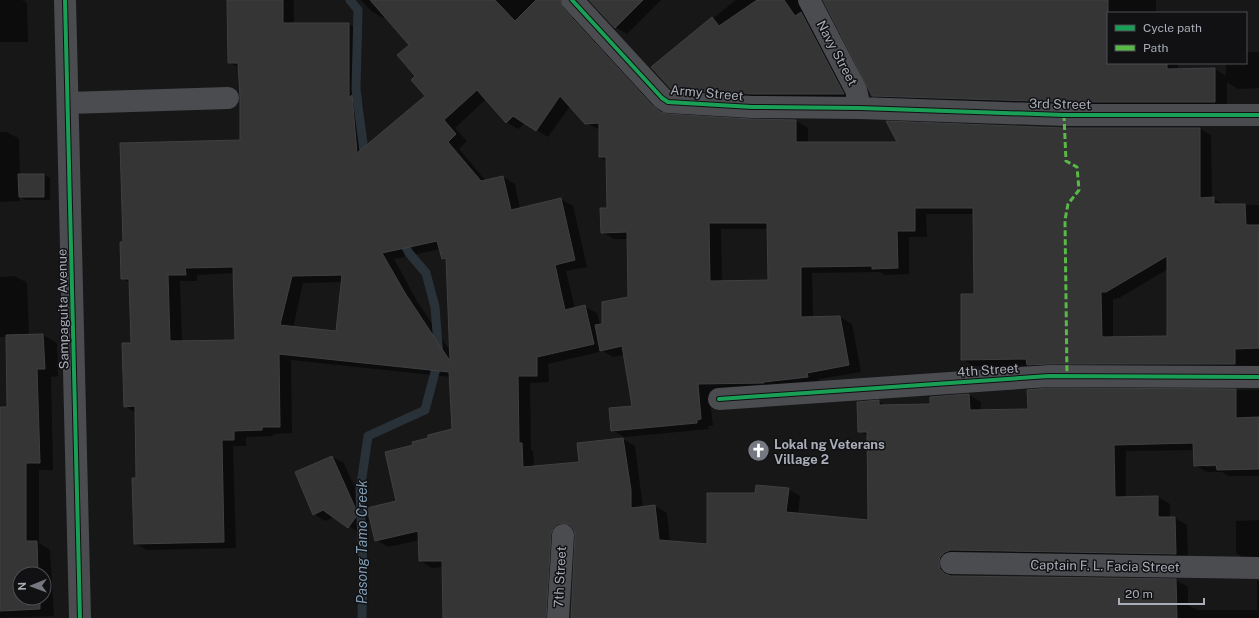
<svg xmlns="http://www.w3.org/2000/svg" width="1259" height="618" font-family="'Public Sans',sans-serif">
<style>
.shadow{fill:#0007;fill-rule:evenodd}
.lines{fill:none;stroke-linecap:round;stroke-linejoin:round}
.stream{stroke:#2a3239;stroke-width:9}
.building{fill:#353536;stroke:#3f4043;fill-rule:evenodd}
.minor{stroke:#4b4c50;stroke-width:22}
.quiet{stroke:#58b947;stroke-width:3;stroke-dasharray:6 3;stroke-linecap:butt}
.cycleway-casing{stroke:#111113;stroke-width:6}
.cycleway{stroke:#1a9f57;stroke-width:4}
.labels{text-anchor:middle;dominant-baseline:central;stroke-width:3;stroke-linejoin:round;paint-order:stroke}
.street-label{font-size:13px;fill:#a8adb8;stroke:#111113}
.poi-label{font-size:13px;font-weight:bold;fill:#a8adb8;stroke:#111113;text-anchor:start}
.water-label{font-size:14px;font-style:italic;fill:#7f9bb3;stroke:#111113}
</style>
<rect width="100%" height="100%" fill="#171717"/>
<path class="shadow" d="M 0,0 L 22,0 L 27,3 L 28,42 L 0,42 Z
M 228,0 L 294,0 L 294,24 L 349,24 L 361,31 L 360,102 L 363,103 L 367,145 L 426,96 L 417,76 L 410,45 L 385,16 L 383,18 L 371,11 L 361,0 L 535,0 L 559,23 L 568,15 L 580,22 L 665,115 L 751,120 L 796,121 L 808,128 L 808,144 L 898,143 L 1064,128 L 1199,128 L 1211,135 L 1212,198 L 1225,205 L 1259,205 L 1259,371 L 1039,371 L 1030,366 L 974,366 L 962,359 L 975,295 L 974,214 L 926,214 L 927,237 L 909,237 L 909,274 L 885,275 L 880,272 L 812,273 L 813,318 L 840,317 L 852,324 L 861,372 L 819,379 L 819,384 L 775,390 L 709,391 L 713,426 L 708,426 L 709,429 L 624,437 L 612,430 L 633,407 L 624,355 L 613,357 L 603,351 L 548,364 L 549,382 L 530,383 L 531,449 L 533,451 L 534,467 L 580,463 L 578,444 L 623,439 L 635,446 L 643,508 L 655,506 L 667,513 L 670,542 L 708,545 L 756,494 L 788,489 L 800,496 L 798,514 L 869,521 L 868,436 L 859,431 L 879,401 L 886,406 L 931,405 L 969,395 L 981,402 L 981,411 L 1029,410 L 1049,390 L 1259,390 L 1259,476 L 1229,476 L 1222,472 L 1207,472 L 1195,465 L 1194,450 L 1126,451 L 1126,498 L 1158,497 L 1170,504 L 1170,518 L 1175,518 L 1187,525 L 1188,560 L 950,570 L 952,577 L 1176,580 L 1188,587 L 1188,605 L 1197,610 L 1257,610 L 1257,581 L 1259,581 L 1259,618 L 572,618 L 576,536 L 575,529 L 570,530 L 558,618 L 444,618 L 443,567 L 432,568 L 420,561 L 420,540 L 388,547 L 376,540 L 397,501 L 414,446 L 453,430 L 451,377 L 291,360 L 292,433 L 273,434 L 273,436 L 246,437 L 246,446 L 233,446 L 236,548 L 147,550 L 135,544 L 137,479 L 136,413 L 125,406 L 132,344 L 130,283 L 122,278 L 124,243 L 241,141 L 241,97 L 239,68 L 229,62 ZM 486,99 L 506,122 L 518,129 L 525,123 L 548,137 L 570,106 L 586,123 L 600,130 L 600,157 L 607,161 L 608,209 L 602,232 L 614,239 L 628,239 L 629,298 L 603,325 L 600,325 L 597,313 L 585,307 L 575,309 L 566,271 L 587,267 L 573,206 L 561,199 L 520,209 L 515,184 L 503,177 L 486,181 L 459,149 L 467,141 L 455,128 ZM 721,229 L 768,229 L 769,281 L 722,282 ZM 440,249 L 442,258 L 447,261 L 451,352 L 417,301 L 394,259 ZM 1168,269 L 1168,337 L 1113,338 L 1113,299 L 1119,298 ZM 234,273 L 236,340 L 182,341 L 180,281 L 197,281 L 197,275 ZM 343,282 L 337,332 L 293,328 L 303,283 ZM 1221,464 L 1221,466 L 1205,467 L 1205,465 Z
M 591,0 L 661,0 L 627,34 L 615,27 Z
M 736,0 L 810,0 L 855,101 L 685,96 L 673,89 L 652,67 Z
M 824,0 L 1156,0 L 1156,13 L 1108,13 L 1108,63 L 1178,63 L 1178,70 L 1215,69 L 1226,76 L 1226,63 L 1246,63 L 1246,52 L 1259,52 L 1259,88 L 1238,89 L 1227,82 L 1227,109 L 885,102 L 873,95 Z
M 0,132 L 7,132 L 19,139 L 20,175 L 44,175 L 50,178 L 50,200 L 26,200 L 20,197 L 20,201 L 0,202 Z
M 15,276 L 27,283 L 29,335 L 43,335 L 57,343 L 58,376 L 51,377 L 53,470 L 39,470 L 39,543 L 50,550 L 54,616 L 0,618 L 0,408 L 8,408 L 7,337 L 0,337 L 0,277 ZM 20,574 L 44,574 L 44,598 L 20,598 Z
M 332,457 L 344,463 L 369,521 L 360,533 L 334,517 L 325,521 L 314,514 L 296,472 Z
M 1259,520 L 1259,560 L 1247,560 L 1236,553 L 1236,521 Z"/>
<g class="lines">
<path class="stream" d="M 350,0 L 358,10 L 356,89 L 365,159
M 362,618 L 363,569 L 360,491 L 368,436 L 425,410 L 439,357 L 435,307 L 426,273 L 409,253 L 401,238"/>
</g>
<path class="building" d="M 227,0 L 283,0 L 283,23 L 349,23 L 349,98 L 352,95 L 357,153 L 425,96 L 411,80 L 415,76 L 397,55 L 409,45 L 370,0 L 495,0 L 515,21 L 536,0 L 560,0 L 563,8 L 653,106 L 661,112 L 667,114 L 751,119 L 796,120 L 796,142 L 897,142 L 886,121 L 1064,128 L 1200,128 L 1200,198 L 1214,197 L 1214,204 L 1245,204 L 1246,225 L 1259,225 L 1259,348 L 1235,349 L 1235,364 L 1049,364 L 1027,365 L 1026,359 L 961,360 L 961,294 L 974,294 L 973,208 L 915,208 L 915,231 L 897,231 L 898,268 L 872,269 L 872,266 L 801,267 L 801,317 L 840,316 L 849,365 L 807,373 L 808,377 L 764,382 L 764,383 L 698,384 L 701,419 L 697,420 L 697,423 L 611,431 L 609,408 L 632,406 L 622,346 L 600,351 L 595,325 L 602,324 L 602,302 L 628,297 L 627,232 L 601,233 L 600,208 L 607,208 L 606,157 L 599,157 L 599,123 L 585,124 L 560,96 L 536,131 L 513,116 L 506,123 L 477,90 L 444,120 L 456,134 L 448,142 L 481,181 L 503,176 L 511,210 L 561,198 L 575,260 L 555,265 L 565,310 L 585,305 L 594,344 L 537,357 L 537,376 L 518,376 L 519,443 L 522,443 L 523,467 L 579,462 L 577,443 L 623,438 L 631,490 L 631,508 L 655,505 L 659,540 L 707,544 L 707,493 L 755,493 L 756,485 L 789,488 L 786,512 L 868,520 L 867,432 L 858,432 L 857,402 L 879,400 L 879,405 L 930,404 L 930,397 L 969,394 L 970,410 L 1028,409 L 1027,390 L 1049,388 L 1236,389 L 1236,418 L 1259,417 L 1259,469 L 1217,470 L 1216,465 L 1194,466 L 1193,443 L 1114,445 L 1115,497 L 1158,496 L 1158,517 L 1175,517 L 1176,554 L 951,550 L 945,552 L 940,557 L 939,562 L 940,569 L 945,574 L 951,576 L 1176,579 L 1177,618 L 571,618 L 575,536 L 574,530 L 570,525 L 563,523 L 558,524 L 553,528 L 551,534 L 546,618 L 443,618 L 442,561 L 419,561 L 418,531 L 375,541 L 367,508 L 396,501 L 385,452 L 413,445 L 412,442 L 428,438 L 428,435 L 452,429 L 449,372 L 279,354 L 280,427 L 262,427 L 262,430 L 234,431 L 234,440 L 222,440 L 224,542 L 134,544 L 132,478 L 136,478 L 135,406 L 124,407 L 122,343 L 131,343 L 129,279 L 121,279 L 120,242 L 123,242 L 120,143 L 240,140 L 240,97 L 238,63 L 228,63 ZM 709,223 L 767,223 L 768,280 L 710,281 ZM 437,241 L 442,259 L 446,258 L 450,361 L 405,293 L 382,253 ZM 1167,256 L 1167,336 L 1102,337 L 1101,292 L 1106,292 ZM 233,267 L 235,340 L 170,341 L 168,275 L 186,275 L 185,268 ZM 342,275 L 336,331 L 280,325 L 292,276 Z
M 589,0 L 643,0 L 615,28 Z
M 757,0 L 784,0 L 795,16 L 801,12 L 844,94 L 752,94 L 672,90 L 651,67 L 712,17 L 719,26 Z
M 823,0 L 1108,0 L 1108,63 L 1167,63 L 1167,69 L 1215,68 L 1215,102 L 1064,102 L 872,96 Z
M 18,174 L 44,174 L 44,197 L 19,197 Z
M 43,334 L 45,369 L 37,369 L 40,463 L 26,463 L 26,541 L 37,541 L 38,574 L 20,574 L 20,598 L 40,598 L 40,609 L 0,611 L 0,407 L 7,407 L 6,335 Z
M 332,456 L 358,514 L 348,528 L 323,510 L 313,515 L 295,472 Z"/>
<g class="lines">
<path class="minor" d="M 65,0 L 80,618
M 572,0 L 662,98 L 668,102 L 752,107 L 860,108 L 1064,115 L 1259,115
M 809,0 L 856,90 L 860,108
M 68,103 L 228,98
M 719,399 L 1049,376 L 1259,377
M 951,563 L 1259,568
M 558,618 L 563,535"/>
<path class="quiet" d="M 1064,115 L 1066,161 L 1077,167 L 1079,190 L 1068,204 L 1065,220 L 1067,376"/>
<defs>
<path id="cycleway" d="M 65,0 L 80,618
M 572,0 L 662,98 L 668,102 L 752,107 L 860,108 L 1064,115 L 1259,115
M 719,399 L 1049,376 L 1259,377"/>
</defs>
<use href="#cycleway" class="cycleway-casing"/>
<use href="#cycleway" class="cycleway"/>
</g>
<defs>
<symbol id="church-disc" viewBox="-11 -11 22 22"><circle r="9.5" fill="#757880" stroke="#111113"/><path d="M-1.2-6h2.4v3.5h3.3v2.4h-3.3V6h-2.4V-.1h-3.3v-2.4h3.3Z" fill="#fff"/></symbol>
</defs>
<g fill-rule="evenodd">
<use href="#church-disc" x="746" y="438" width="25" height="25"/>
</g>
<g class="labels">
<g class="street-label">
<text transform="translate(837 53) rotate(62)">Navy Street</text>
<text transform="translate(707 93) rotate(5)">Army Street</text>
<text transform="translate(1060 104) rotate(1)">3rd Street</text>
<text transform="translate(63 309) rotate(-91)">Sampaguita Avenue</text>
<text transform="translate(988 370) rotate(-4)">4th Street</text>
<text transform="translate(1105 566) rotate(1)">Captain F. L. Facia Street</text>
<text transform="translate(560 577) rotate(-87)">7th Street</text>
</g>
<g class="poi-label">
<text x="774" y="444">Lokal ng Veterans<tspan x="774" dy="15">Village 2</tspan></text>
</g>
<g class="water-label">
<text transform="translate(362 542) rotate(-90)">Pasong Tamo Creek</text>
</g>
</g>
<rect x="1107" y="12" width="140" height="52" fill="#111113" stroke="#4d4f55"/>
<rect x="1115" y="25" width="20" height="6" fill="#1a9f57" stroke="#4d4f55"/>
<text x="1143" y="32" font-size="12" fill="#a8adb8">Cycle path</text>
<rect x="1115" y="45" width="20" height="6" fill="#58b947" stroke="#4d4f55"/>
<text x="1143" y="52" font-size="12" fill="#a8adb8">Path</text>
<g transform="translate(32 586) rotate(269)"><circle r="19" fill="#111113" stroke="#4d4f55"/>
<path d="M0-3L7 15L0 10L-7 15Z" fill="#757880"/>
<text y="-6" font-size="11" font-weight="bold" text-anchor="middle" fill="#a8adb8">N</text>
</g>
<path d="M1119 598v6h85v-6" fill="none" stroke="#a8adb8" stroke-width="2"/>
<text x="1125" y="598" font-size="12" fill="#a8adb8" stroke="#111113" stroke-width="3" paint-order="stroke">20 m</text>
</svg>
